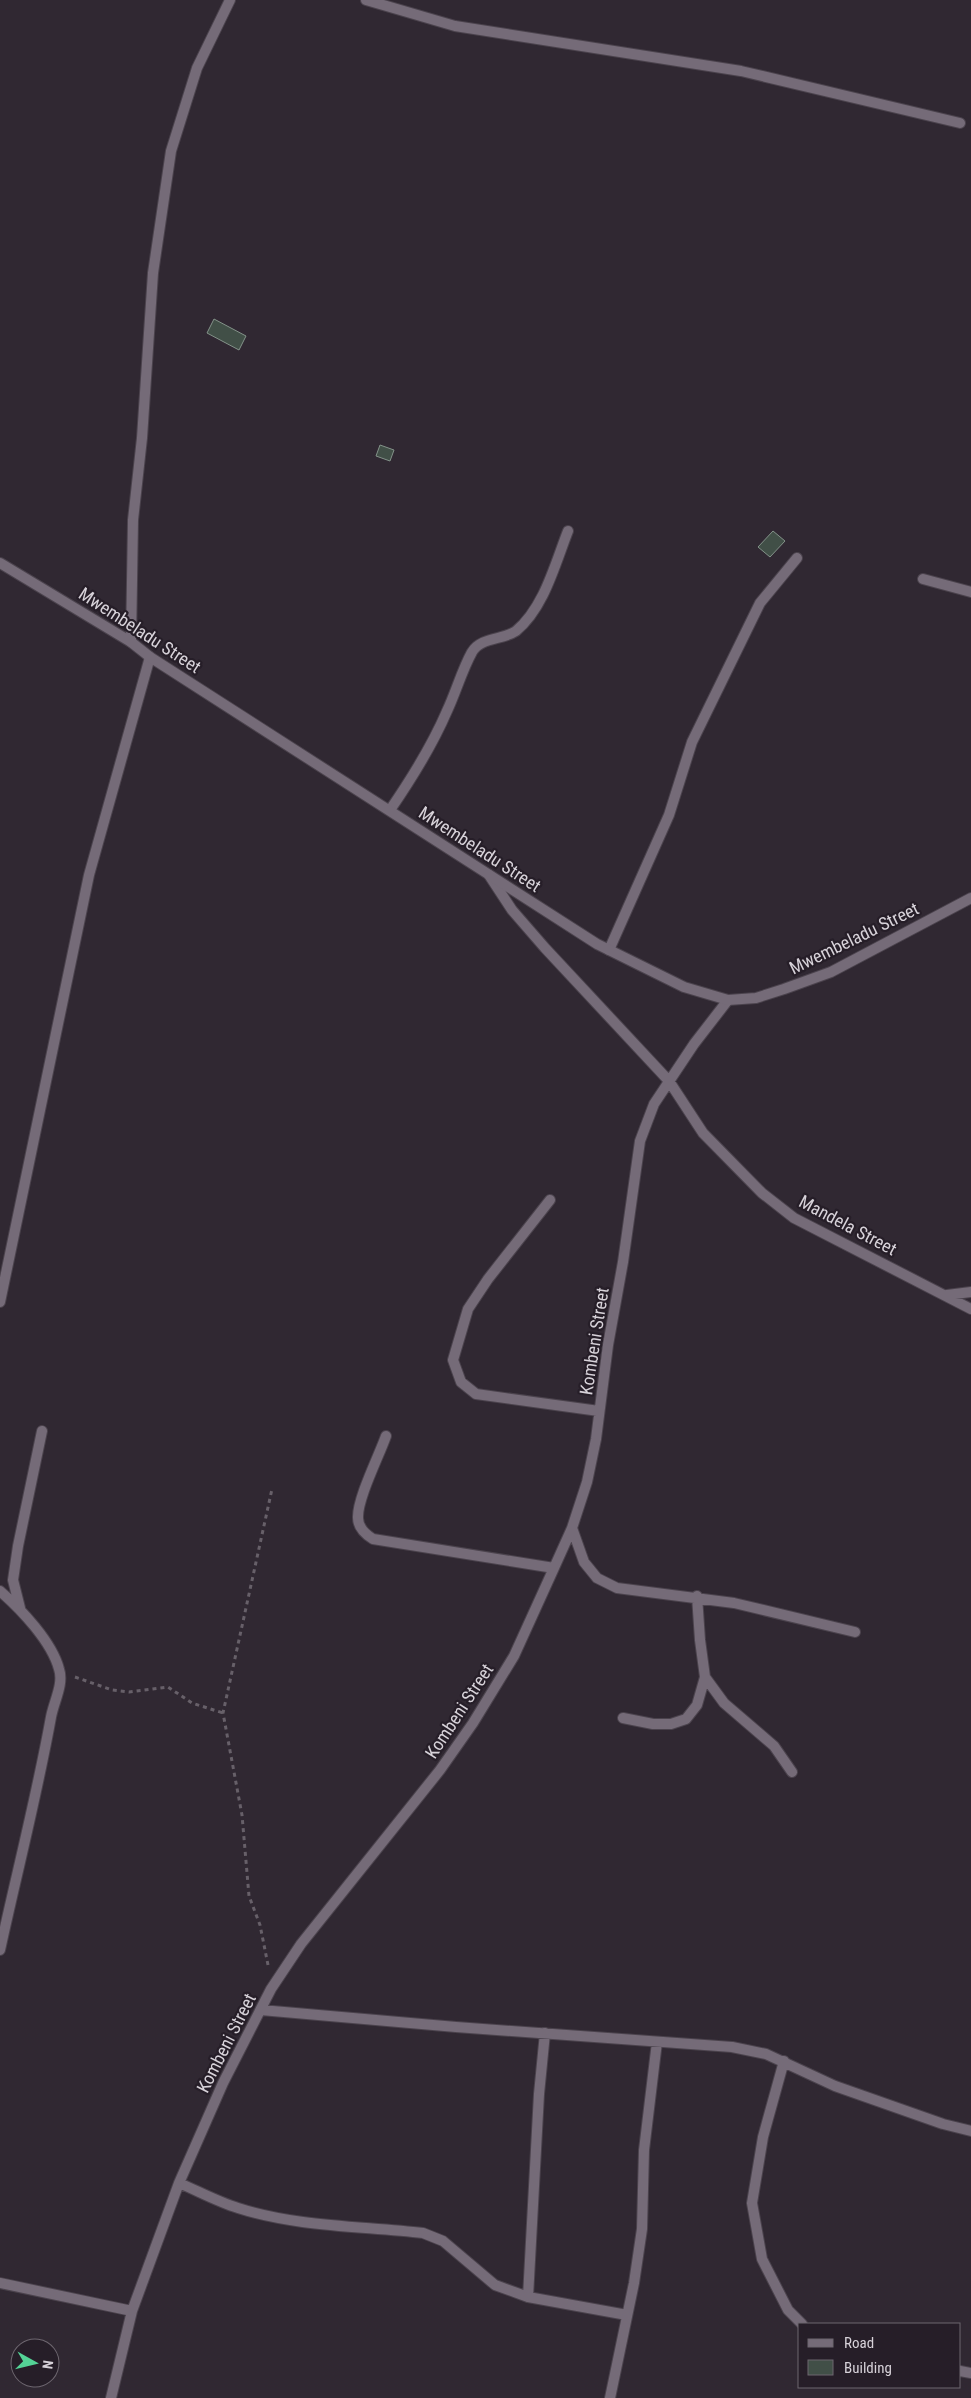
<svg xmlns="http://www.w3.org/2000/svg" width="971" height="2398" font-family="'Roboto Condensed',sans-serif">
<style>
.building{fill:#414f47;stroke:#839289}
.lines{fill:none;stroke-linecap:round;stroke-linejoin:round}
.minor-casing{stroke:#4b434d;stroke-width:12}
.tertiary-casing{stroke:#4b434d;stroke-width:12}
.path{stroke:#676069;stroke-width:3;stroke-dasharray:4 4;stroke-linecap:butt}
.minor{stroke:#756b78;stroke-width:10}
.tertiary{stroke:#756b78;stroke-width:10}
.labels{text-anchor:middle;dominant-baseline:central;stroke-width:4.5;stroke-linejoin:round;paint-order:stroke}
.street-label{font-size:18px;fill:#d7d2d9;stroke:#261e28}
</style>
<rect width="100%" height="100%" fill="#302832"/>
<path class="building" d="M 214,319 L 246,336 L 239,350 L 207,333 Z
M 380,445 L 394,450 L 390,461 L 376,456 Z
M 773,531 L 785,541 L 770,557 L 758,547 Z"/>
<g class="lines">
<defs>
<path id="minor" d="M 366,0 L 455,26 L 741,71 L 960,123
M 923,579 L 971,592
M 131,642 L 133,520 L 142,438 L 153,273 L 171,151 L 197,68 L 230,0
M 390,810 C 412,778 432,746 447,711 C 456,692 462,670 472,652 C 481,637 503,640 516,631 C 544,608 555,564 568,531
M 489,875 L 512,910 L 545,948 L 669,1081 L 703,1133 L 762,1193 L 794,1218 L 971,1309
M 609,950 L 669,815 L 692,742 L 760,603 L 797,558
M 550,1200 L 488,1279 L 468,1309 L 453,1360 L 461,1382 L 476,1394 L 599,1411
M 947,1295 L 971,1292
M 0,1302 L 89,875 L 150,657
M 386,1436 C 379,1456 357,1499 358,1518 C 358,1528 365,1534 373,1539 L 554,1568
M 572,1528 L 584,1562 L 597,1578 L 617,1588 L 734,1603 L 855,1632
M 0,1591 C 21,1609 52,1642 59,1669 C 64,1684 54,1701 51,1717 C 37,1795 17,1872 0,1950
M 20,1608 L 13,1580 L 18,1546 L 42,1431
M 705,1677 L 724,1703 L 774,1746 L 792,1772
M 623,1718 L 653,1724 L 671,1724 L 686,1719 L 697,1705 L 705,1677 L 700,1640 L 697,1596
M 261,2010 L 456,2027 L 732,2047 L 766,2054 L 835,2086 L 943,2124 L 971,2131
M 784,2061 L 763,2137 L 752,2203 L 762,2259 L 788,2310 L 802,2324
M 179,2183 C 198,2191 218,2202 238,2208 C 297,2227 362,2226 423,2233 L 443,2241 L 495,2285 L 528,2297 L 627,2315
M 0,2283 L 132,2311
M 528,2297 L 539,2094 L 545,2033
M 960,2371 L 971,2373
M 111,2398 L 132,2311 L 179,2183 L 223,2083 L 271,1989 L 301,1944 L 440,1770 L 473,1723 L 514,1656 L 554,1568 L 572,1528 L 587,1482 L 596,1439 L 608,1345 L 623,1262 L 640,1141 L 654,1104 L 694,1044 L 728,1000
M 610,2398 L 634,2283 L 642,2229 L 644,2150 L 657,2042"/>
<path id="tertiary" d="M 0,563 L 131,642 L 150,657 L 597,944 L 684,987 L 728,1000 L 756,998 L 784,989 L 831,972 L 971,898"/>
</defs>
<use href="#minor" class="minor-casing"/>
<use href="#tertiary" class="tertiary-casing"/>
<path class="path" d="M 75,1677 L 112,1690 L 129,1692 L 168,1687 L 192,1703 L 223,1713
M 268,1965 L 260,1925 L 249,1896 L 242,1815 L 223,1713 L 272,1489"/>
<use href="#minor" class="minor"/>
<use href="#tertiary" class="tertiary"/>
</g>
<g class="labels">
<g class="street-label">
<text transform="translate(140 630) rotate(33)">Mwembeladu Street</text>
<text transform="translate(480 849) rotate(33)">Mwembeladu Street</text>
<text transform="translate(854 938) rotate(-26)">Mwembeladu Street</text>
<text transform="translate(848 1225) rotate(28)">Mandela Street</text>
<text transform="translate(594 1341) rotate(-81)">Kombeni Street</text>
<text transform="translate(459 1711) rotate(-57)">Kombeni Street</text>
<text transform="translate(226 2043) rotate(-63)">Kombeni Street</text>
</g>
</g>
<rect x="798" y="2323" width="162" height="65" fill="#261e28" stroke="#6d666f"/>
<rect x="808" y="2339" width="25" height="8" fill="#756b78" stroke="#6d666f"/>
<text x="844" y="2348" font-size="15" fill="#d7d2d9">Road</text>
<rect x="808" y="2360" width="25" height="15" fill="#414f47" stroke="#6d666f"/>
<text x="844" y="2373" font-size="15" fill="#d7d2d9">Building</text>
<g transform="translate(35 2363) rotate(98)"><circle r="24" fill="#261e28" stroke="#6d666f"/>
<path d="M0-4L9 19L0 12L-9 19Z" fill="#54d396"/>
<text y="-8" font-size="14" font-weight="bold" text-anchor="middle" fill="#d7d2d9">N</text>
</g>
</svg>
